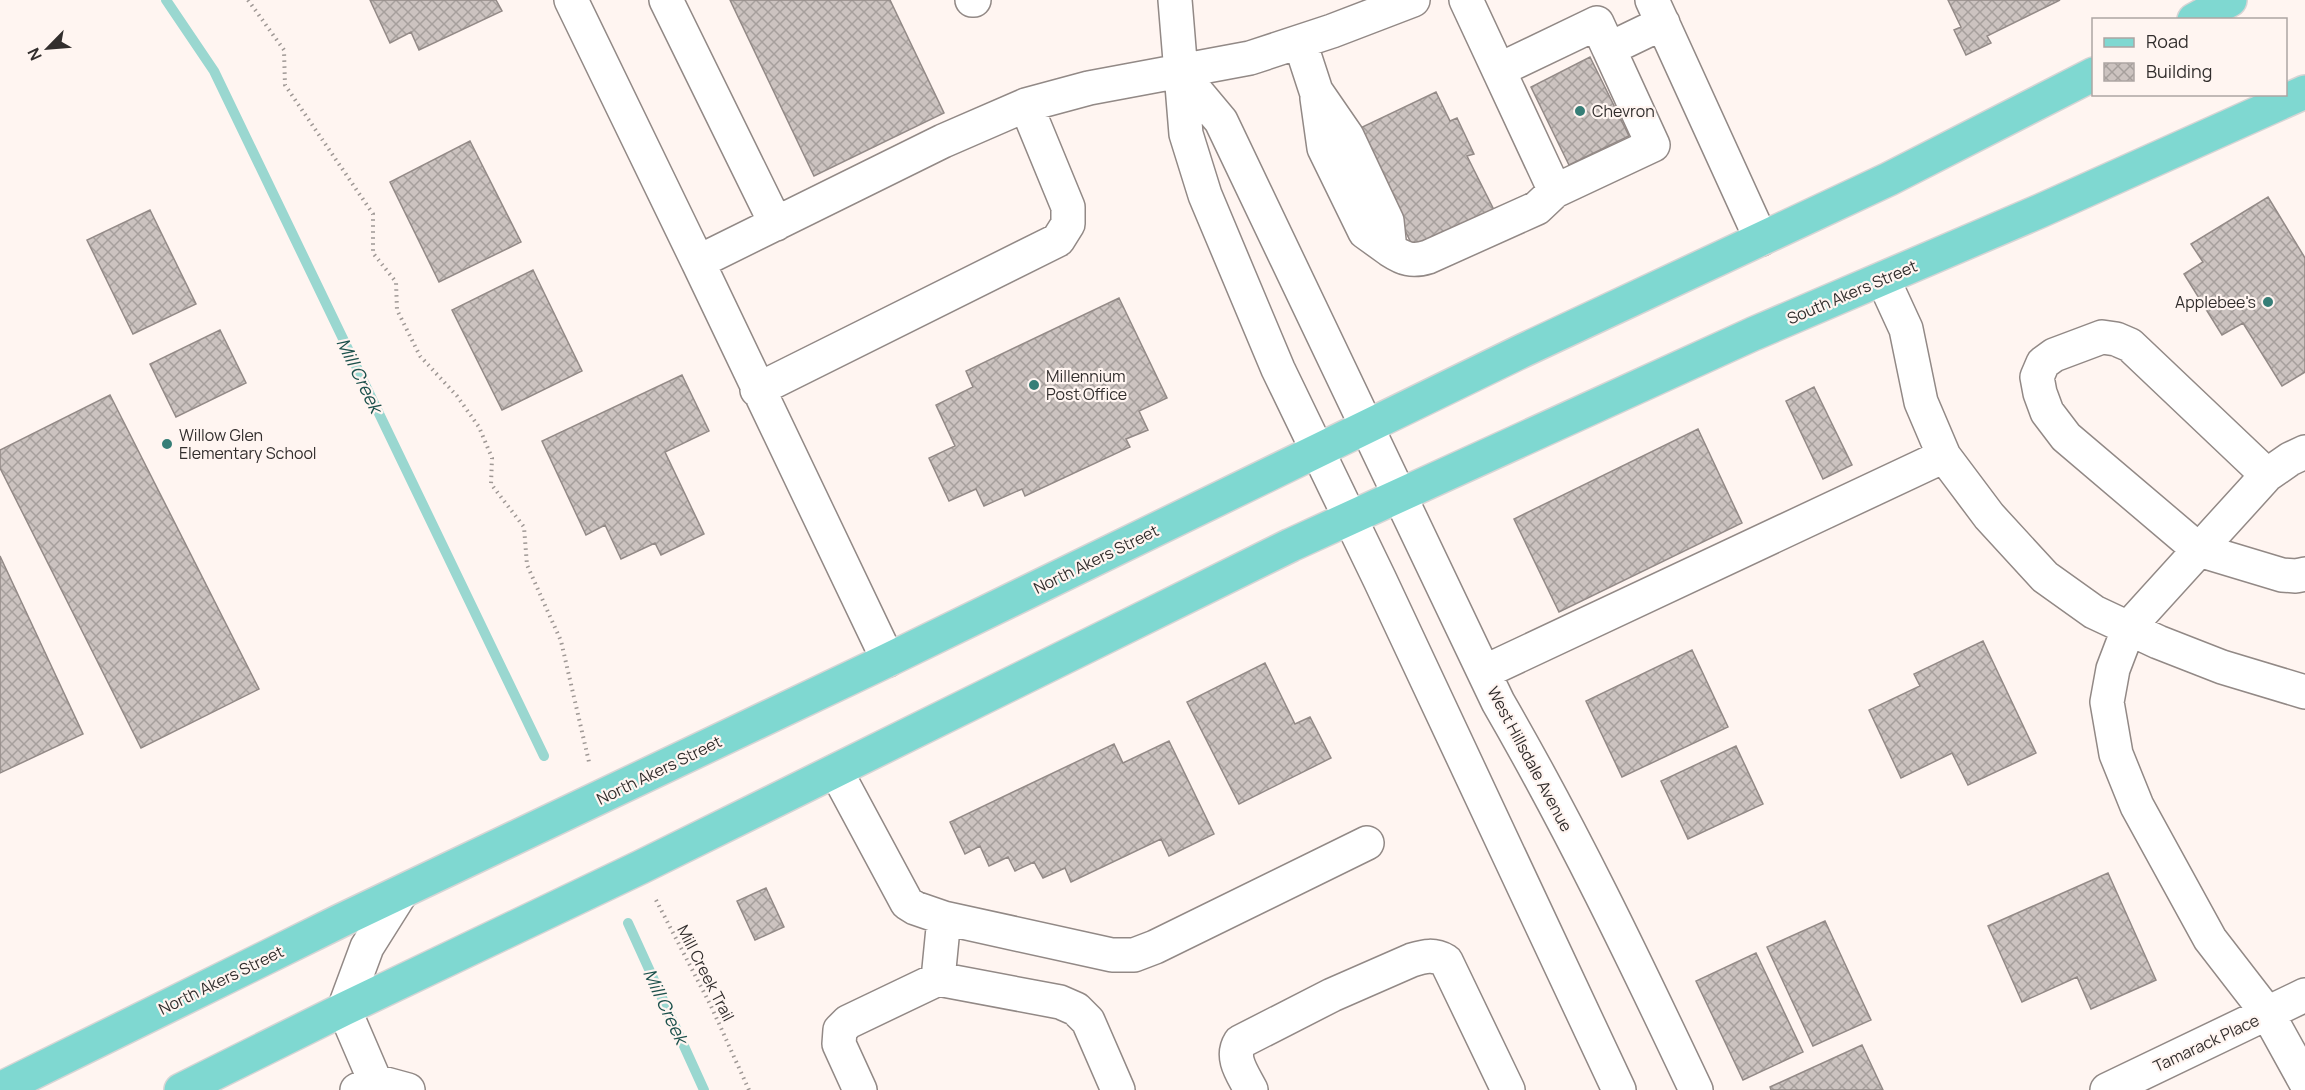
<svg xmlns="http://www.w3.org/2000/svg" width="2305" height="1090" font-family="Manrope,sans-serif">
<style>
.lines{fill:none;stroke-linecap:round;stroke-linejoin:round}
.stream{stroke:#9ad7d0;stroke-width:10}
.building{fill:url(#building-cross-hatch);stroke:#938a87;stroke-width:1.5}
.minor-casing{stroke:#928986;stroke-width:36}
.major-casing{stroke:#d6d5d5;stroke-width:36}
.path{stroke:#9f9895;stroke-width:4;stroke-dasharray:1.5 4.5;stroke-linecap:butt}
.minor{stroke:#fff;stroke-width:33}
.major{stroke:#7fd8d1;stroke-width:33}
.poi-dot{fill:#367e77;stroke:#fff5f1;stroke-width:2}
.labels{text-anchor:middle;dominant-baseline:central;stroke-width:4.5;stroke-linejoin:round;paint-order:stroke}
.poi-label{font-size:16px;fill:#322e2d;stroke:#fff5f1;text-anchor:start}
.street-label{font-size:16px;fill:#322e2d;stroke:#fff5f1}
.water-label{font-size:18px;font-style:italic;fill:#1c514c;stroke:#fff5f1}
</style>
<defs>
<pattern id="building-cross-hatch" width="8" height="8" patternUnits="userSpaceOnUse" patternTransform="scale(1.5)"><rect width="8" height="8" fill="#ccc3c0"/><path d="M0 0l8 8M0 8l8-8" fill="none" stroke="#a69f9c"/></pattern>
</defs>
<rect width="100%" height="100%" fill="#fff5f1"/>
<g class="lines">
<path class="stream" d="M 166,0 L 214,71 L 544,756
M 628,923 L 704,1090"/>
</g>
<path class="building" d="M 370,0 L 496,0 L 502,11 L 419,50 L 411,32 L 390,43 Z
M 730,0 L 890,0 L 944,113 L 814,176 Z
M 1948,0 L 2060,0 L 1987,36 L 1991,43 L 1966,55 L 1954,30 L 1961,27 Z
M 1590,57 L 1629,136 L 1569,165 L 1531,87 Z
M 1436,92 L 1450,121 L 1457,118 L 1474,154 L 1467,156 L 1496,214 L 1416,253 L 1356,130 Z
M 470,141 L 521,242 L 439,282 L 390,182 Z
M 2268,197 L 2305,258 L 2305,372 L 2282,386 L 2243,323 L 2222,335 L 2184,274 L 2203,262 L 2191,244 Z
M 150,210 L 196,304 L 133,334 L 87,240 Z
M 533,270 L 582,371 L 502,410 L 452,310 Z
M 1119,298 L 1167,398 L 1139,411 L 1148,430 L 1126,439 L 1130,447 L 1025,496 L 1022,489 L 984,506 L 976,489 L 949,501 L 929,458 L 955,446 L 936,405 L 973,387 L 966,371 Z
M 220,330 L 246,383 L 176,417 L 150,364 Z
M 682,375 L 709,431 L 665,452 L 704,534 L 661,555 L 655,543 L 621,559 L 605,525 L 586,535 L 542,441 Z
M 1814,387 L 1852,465 L 1823,479 L 1786,401 Z
M 110,395 L 259,689 L 141,748 L 0,468 L 0,450 Z
M 1698,429 L 1742,523 L 1559,612 L 1514,519 Z
M 0,556 L 83,734 L 0,773 Z
M 1983,641 L 2036,753 L 1968,785 L 1952,753 L 1901,778 L 1869,710 L 1920,686 L 1914,674 Z
M 1692,650 L 1728,727 L 1622,777 L 1586,701 Z
M 1265,663 L 1295,724 L 1310,717 L 1331,758 L 1239,804 L 1187,702 Z
M 1169,741 L 1214,834 L 1169,856 L 1161,839 L 1071,882 L 1065,868 L 1043,878 L 1034,862 L 1015,871 L 1008,857 L 989,866 L 980,846 L 965,854 L 950,822 L 1114,744 L 1123,763 Z
M 1736,746 L 1763,804 L 1688,839 L 1661,781 Z
M 2108,873 L 2156,980 L 2091,1009 L 2077,977 L 2022,1002 L 1988,926 Z
M 766,888 L 784,927 L 755,940 L 737,901 Z
M 1825,921 L 1871,1020 L 1813,1046 L 1767,947 Z
M 1756,953 L 1803,1052 L 1743,1080 L 1696,981 Z
M 1862,1045 L 1883,1090 L 1771,1090 L 1770,1087 Z"/>
<g class="lines">
<defs>
<path id="minor" d="M 571,0 L 698,262 L 943,141 L 1026,105 L 1089,88 L 1250,58 L 1332,31 L 1413,0
M 666,0 L 776,224
M 972,0 L 974,0
M 1175,0 L 1186,134 L 1205,195 L 1278,369 L 1380,580 L 1619,1090
M 1466,0 L 1555,191 L 1653,145 L 1609,49 L 1663,23
M 1652,0 L 1761,239
M 1300,42 L 1316,91 L 1347,136 L 1387,221 L 1390,250 C 1404,259 1412,262 1428,257 L 1537,208 L 1555,191
M 1499,70 L 1597,23 L 1609,49
M 1180,72 L 1221,121 L 1498,702 C 1571,828 1634,959 1696,1090
M 1317,98 L 1324,148 L 1365,232 L 1390,250
M 698,262 L 888,660
M 1883,279 L 1906,329 L 1921,402 L 1944,456 L 1989,516 L 2045,577 L 2094,612 L 2158,642 L 2222,667 L 2305,692
M 757,390 L 1058,240 L 1068,224 L 1068,207 L 1026,105
M 2305,452 L 2290,459 L 2267,475 L 2129,627 L 2113,669 L 2107,702 L 2116,754 L 2137,806 L 2210,939 L 2268,1014 L 2305,1081
M 2267,475 L 2130,345 L 2116,339 L 2102,337 L 2054,355 L 2043,363 L 2037,377 L 2040,393 L 2047,412 L 2066,437 L 2199,550 L 2282,575 L 2296,576 L 2305,574
M 1484,672 L 1944,456
M 836,771 L 907,903 L 915,908 L 944,918 L 938,979 L 848,1022 L 840,1030 L 839,1044 L 860,1090
M 944,918 L 1112,955 L 1134,955 L 1155,947 L 1367,843
M 938,979 L 1060,1002 L 1076,1009 L 1088,1021 L 1118,1090
M 375,1081 L 344,1009 L 367,947 L 401,893
M 357,1090 L 375,1081 L 408,1090
M 1251,1090 C 1243,1074 1230,1058 1240,1042 L 1332,995 L 1412,960 C 1425,956 1434,954 1446,961 L 1508,1090
M 2107,1090 L 2305,995"/>
<path id="major" d="M 2194,20 L 2230,0
M 0,1089 L 340,921 L 888,660 L 1522,351 L 1889,179 L 2094,74
M 181,1090 L 344,1009 L 641,867 L 1291,545 L 1753,334 L 2040,211 L 2305,92"/>
</defs>
<use href="#minor" class="minor-casing"/>
<use href="#major" class="major-casing"/>
<path class="path" d="M 248,0 L 284,50 L 285,85 L 373,214 L 373,253 L 396,282 L 397,310 L 420,356 L 457,396 L 479,427 L 492,458 L 491,484 L 524,527 L 527,565 L 561,641 L 589,762
M 656,900 L 711,1006 L 749,1090"/>
<use href="#minor" class="minor"/>
<use href="#major" class="major"/>
</g>
<g class="poi-dot">
<circle cx="1580" cy="111" r="6"/>
<circle cx="2268" cy="302" r="6"/>
<circle cx="1034" cy="385" r="6"/>
<circle cx="167" cy="444" r="6"/>
</g>
<g class="labels">
<g class="poi-label">
<text x="1592" y="111">Chevron</text>
<text x="2256" y="302" text-anchor="end">Applebee's</text>
<text x="1046" y="376">Millennium<tspan x="1046" dy="18">Post Office</tspan></text>
<text x="179" y="435">Willow Glen<tspan x="179" dy="18">Elementary School</tspan></text>
</g>
<g class="street-label">
<text transform="translate(1852 292) rotate(-23)">South Akers Street</text>
<text transform="translate(1096 559) rotate(-26)">North Akers Street</text>
<text transform="translate(1530 759) rotate(62)">West Hillsdale Avenue</text>
<text transform="translate(659 770) rotate(-26)">North Akers Street</text>
<text transform="translate(706 973) rotate(63)">Mill Creek Trail</text>
<text transform="translate(221 980) rotate(-26)">North Akers Street</text>
<text transform="translate(2206 1043) rotate(-25)">Tamarack Place</text>
</g>
<g class="water-label">
<text transform="translate(360 375) rotate(64)">Mill Creek</text>
<text transform="translate(666 1006) rotate(65)">Mill Creek</text>
</g>
</g>
<rect x="2092" y="18" width="195" height="78" fill="#fff5f1" stroke="#ada5a3" stroke-width="1.5"/>
<rect x="2104" y="38" width="30" height="9" fill="#7fd8d1" stroke="#ada5a3" stroke-width="1.5"/>
<text x="2146" y="48" font-size="18" fill="#322e2d">Road</text>
<rect x="2104" y="63" width="30" height="18" fill="url(#building-cross-hatch)" stroke="#ada5a3" stroke-width="1.5"/>
<text x="2146" y="78" font-size="18" fill="#322e2d">Building</text>
<g transform="translate(48 48) rotate(245)" stroke="#fff5f1" stroke-width="4.5" paint-order="stroke">
<path d="M0-4.5L10 22L0 15L-10 22Z" fill="#322e2d"/>
<text y="-9" font-size="16" font-weight="bold" text-anchor="middle" fill="#322e2d">N</text>
</g>
</svg>
